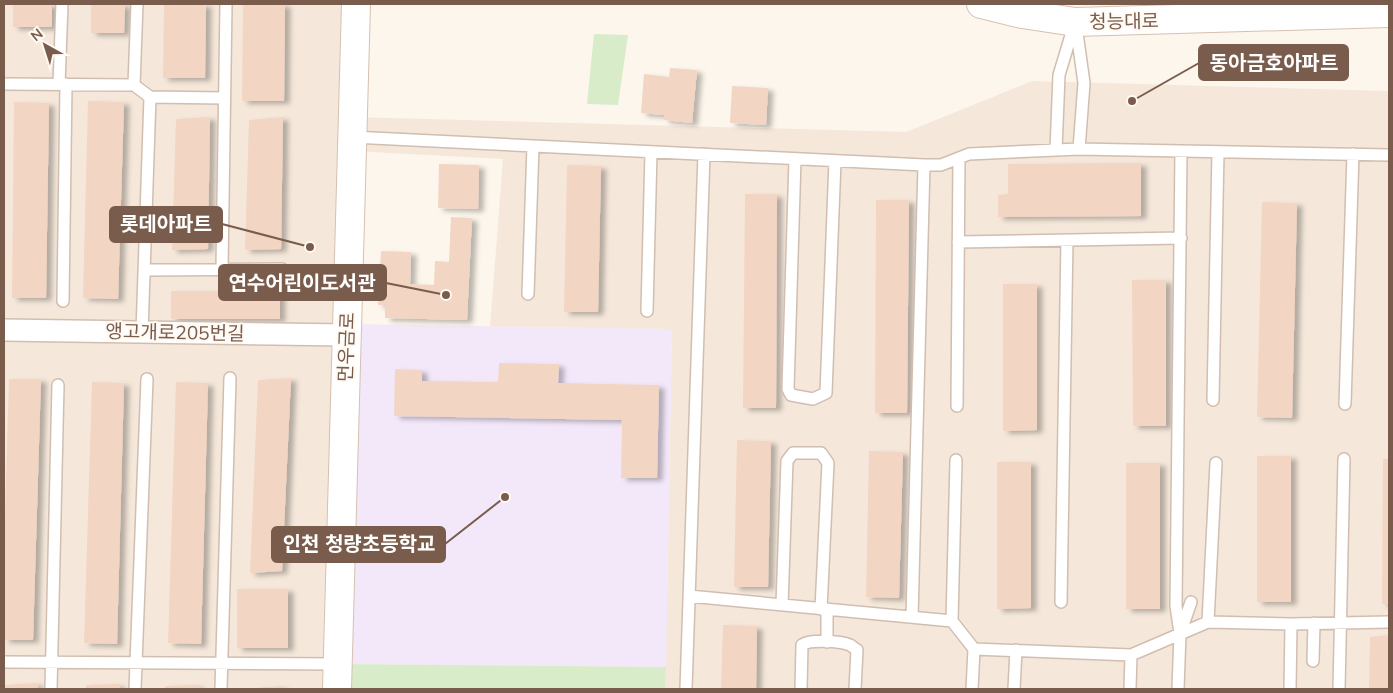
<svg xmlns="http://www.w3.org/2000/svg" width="1393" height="693" font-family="Mulish,'Noto Sans KR',sans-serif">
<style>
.residential{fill:#f5e8da}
.education{fill:#f3e8fa}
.green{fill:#d8ecc9}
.building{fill:#f3d5c3;filter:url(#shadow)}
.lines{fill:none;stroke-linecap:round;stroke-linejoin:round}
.service-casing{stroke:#d1beb0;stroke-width:14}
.minor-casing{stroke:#d1beb0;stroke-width:24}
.secondary-casing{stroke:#d6c0b0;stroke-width:30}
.service{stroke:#fff;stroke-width:11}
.minor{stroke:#fff;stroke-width:21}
.secondary{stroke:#fff;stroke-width:28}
.labels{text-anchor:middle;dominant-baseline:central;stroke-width:4;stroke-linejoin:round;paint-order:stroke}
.street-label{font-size:19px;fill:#7a5c4d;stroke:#fffaf3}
.leader{fill:none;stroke:#7a5c4d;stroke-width:2}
.callout-dot{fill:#7a5c4d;stroke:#fffaf3;stroke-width:2}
.callout{fill:#7a5c4d;stroke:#7a5c4d;stroke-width:2}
.callout-label{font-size:20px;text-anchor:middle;font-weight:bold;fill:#fff}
</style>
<defs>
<filter id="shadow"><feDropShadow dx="5.5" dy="3" stdDeviation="2.5" flood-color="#0004"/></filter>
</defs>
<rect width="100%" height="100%" fill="#fdf6ec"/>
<path class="residential" d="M 4,4 L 356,4 L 353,117 L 906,132 L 1032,81 L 1389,91 L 1389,689 L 665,689 L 672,329 L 490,327 L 503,159 L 352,151 L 337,689 L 4,689 Z"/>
<path class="education" d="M 347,324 L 672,329 L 666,667 L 337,664 Z"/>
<path class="green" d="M 594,34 L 628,35 L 618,105 L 587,104 Z
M 337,664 L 666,667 L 665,689 L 337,689 Z"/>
<path class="building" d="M 13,4 L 52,4 L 52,27 L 13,27 Z
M 91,4 L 125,4 L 124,33 L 91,33 Z
M 164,4 L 206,4 L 205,78 L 163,78 Z
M 243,4 L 285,4 L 284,101 L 242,101 Z
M 670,68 L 697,70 L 692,123 L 664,120 L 664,115 L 641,113 L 644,74 L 669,77 Z
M 732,86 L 768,88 L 766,125 L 730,123 Z
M 88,101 L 124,102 L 118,299 L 83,298 Z
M 14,102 L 49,103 L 46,298 L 12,298 Z
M 210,117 L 208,249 L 172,250 L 176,119 Z
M 283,117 L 281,249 L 245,250 L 249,120 Z
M 1141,163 L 1141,216 L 998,217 L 998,195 L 1008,194 L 1008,164 Z
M 439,164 L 479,165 L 478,209 L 438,208 Z
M 567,165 L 601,166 L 598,312 L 564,312 Z
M 745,194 L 777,194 L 776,408 L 743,408 Z
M 876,200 L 909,200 L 907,413 L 875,413 Z
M 1262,202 L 1297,203 L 1292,418 L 1257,417 Z
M 451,217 L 472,218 L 467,320 L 385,318 L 385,305 L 378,305 L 381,251 L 411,252 L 410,284 L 434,285 L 435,261 L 449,262 Z
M 1132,280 L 1166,280 L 1166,426 L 1133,426 Z
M 1003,284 L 1037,284 L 1037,430 L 1003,431 Z
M 171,291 L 280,291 L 280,319 L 171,319 Z
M 499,363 L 559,364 L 558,383 L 659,385 L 657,478 L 621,478 L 622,420 L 394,416 L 395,369 L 422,370 L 422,381 L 498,382 Z
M 291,378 L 282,571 L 250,573 L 258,380 Z
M 9,379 L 41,379 L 33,640 L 4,640 L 4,552 Z
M 92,382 L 124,383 L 117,644 L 84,643 Z
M 176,382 L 208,383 L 201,644 L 168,643 Z
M 737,440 L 771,441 L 768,587 L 734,587 Z
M 869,451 L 903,452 L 899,598 L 866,597 Z
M 1257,456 L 1291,456 L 1291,602 L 1257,602 Z
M 1383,459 L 1389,459 L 1389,604 L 1382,604 Z
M 997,462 L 1031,462 L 1031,608 L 997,609 Z
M 1126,463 L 1160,463 L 1160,609 L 1126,609 Z
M 237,589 L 288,589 L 288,648 L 237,648 Z
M 723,625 L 757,626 L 756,689 L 721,689 Z
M 1389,635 L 1389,689 L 1369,689 L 1370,637 Z
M 38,683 L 37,689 L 4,689 L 4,685 Z
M 120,684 L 119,689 L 86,689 L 86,685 Z
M 199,685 L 198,689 L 165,689 L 165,686 Z
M 282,686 L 282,689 L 254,689 L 254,688 Z"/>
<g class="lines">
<defs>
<path id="service" d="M 1076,26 L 1084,83 L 1079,149
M 4,84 L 134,85 L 150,97 L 224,98
M 59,84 L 62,4
M 134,85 L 137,4
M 352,137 L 924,165 L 941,165 L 969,154 L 1079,149 L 1389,155
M 1056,150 L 1059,75 L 1075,22
M 795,159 L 788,389 L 791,395 L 813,399 L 826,393 L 835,161
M 958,242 L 1181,238
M 222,269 L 226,4
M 144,270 L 282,269
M 528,294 L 533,146
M 63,301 L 66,84
M 647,311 L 651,152
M 142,332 L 150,97
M 1213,400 L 1218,152
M 1345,404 L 1353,154
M 957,406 L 959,158
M 689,596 L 952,621 L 974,649 L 1131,655 L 1208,622 L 1291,624 L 1389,622
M 1061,602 L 1067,240
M 782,605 L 787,461 L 793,453 L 821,453 L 828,463 L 821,609
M 827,609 L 827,642
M 912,617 L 924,165
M 952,621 L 956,460
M 1208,622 L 1216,463
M 1181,631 L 1191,602
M 1313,661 L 1314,623
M 4,662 L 337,664
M 51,689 L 58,385
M 135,689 L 147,379
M 221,689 L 230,378
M 686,689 L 704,154
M 801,689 L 802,645 C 809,639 840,641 850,645 C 852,646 855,649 857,650 L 855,689
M 972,689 L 974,649
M 1014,689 L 1016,650
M 1130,689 L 1131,655
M 1178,689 L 1180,633 L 1176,606 L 1181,151
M 1290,689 L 1291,624
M 1339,689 L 1344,459"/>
<path id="minor" d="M 4,330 L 347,335"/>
<path id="secondary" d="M 981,4 L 1022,14 L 1075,22 L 1389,13
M 337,689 L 356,4"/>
</defs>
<use href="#service" class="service-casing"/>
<use href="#minor" class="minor-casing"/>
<use href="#secondary" class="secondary-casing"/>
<use href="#service" class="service"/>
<use href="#minor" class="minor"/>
<use href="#secondary" class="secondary"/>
</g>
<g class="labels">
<g class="street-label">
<text transform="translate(1124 21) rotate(-1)">청능대로</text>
<text transform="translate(175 332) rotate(1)">앵고개로205번길</text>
<text transform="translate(346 347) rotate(-88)">먼우금로</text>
</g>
</g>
<path class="leader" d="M1132 101L1199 63M310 247L222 224M446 295L386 283M505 497L445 544"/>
<g class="callout-dot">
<circle cx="1132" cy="101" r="5"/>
<circle cx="310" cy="247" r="5"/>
<circle cx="446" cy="295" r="5"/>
<circle cx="505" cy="497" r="5"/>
</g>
<g class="callout">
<rect x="1199" y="45" width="149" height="35" rx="5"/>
<rect x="110" y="207" width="112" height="35" rx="5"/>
<rect x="219" y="265" width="167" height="35" rx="5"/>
<rect x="272" y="527" width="173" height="35" rx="5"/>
</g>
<g class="callout-label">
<text x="1274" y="70">동아금호아파트</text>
<text x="166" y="231">롯데아파트</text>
<text x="302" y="290">연수어린이도서관</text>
<text x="359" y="551">인천 청량초등학교</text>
</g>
<rect width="1393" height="693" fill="none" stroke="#7a5c4d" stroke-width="10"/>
<g transform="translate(45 45) rotate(321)" stroke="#fffaf3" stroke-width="4" paint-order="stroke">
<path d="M0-4L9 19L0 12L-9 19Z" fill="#7a5c4d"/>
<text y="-8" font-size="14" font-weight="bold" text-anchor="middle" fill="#7a5c4d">N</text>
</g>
</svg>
